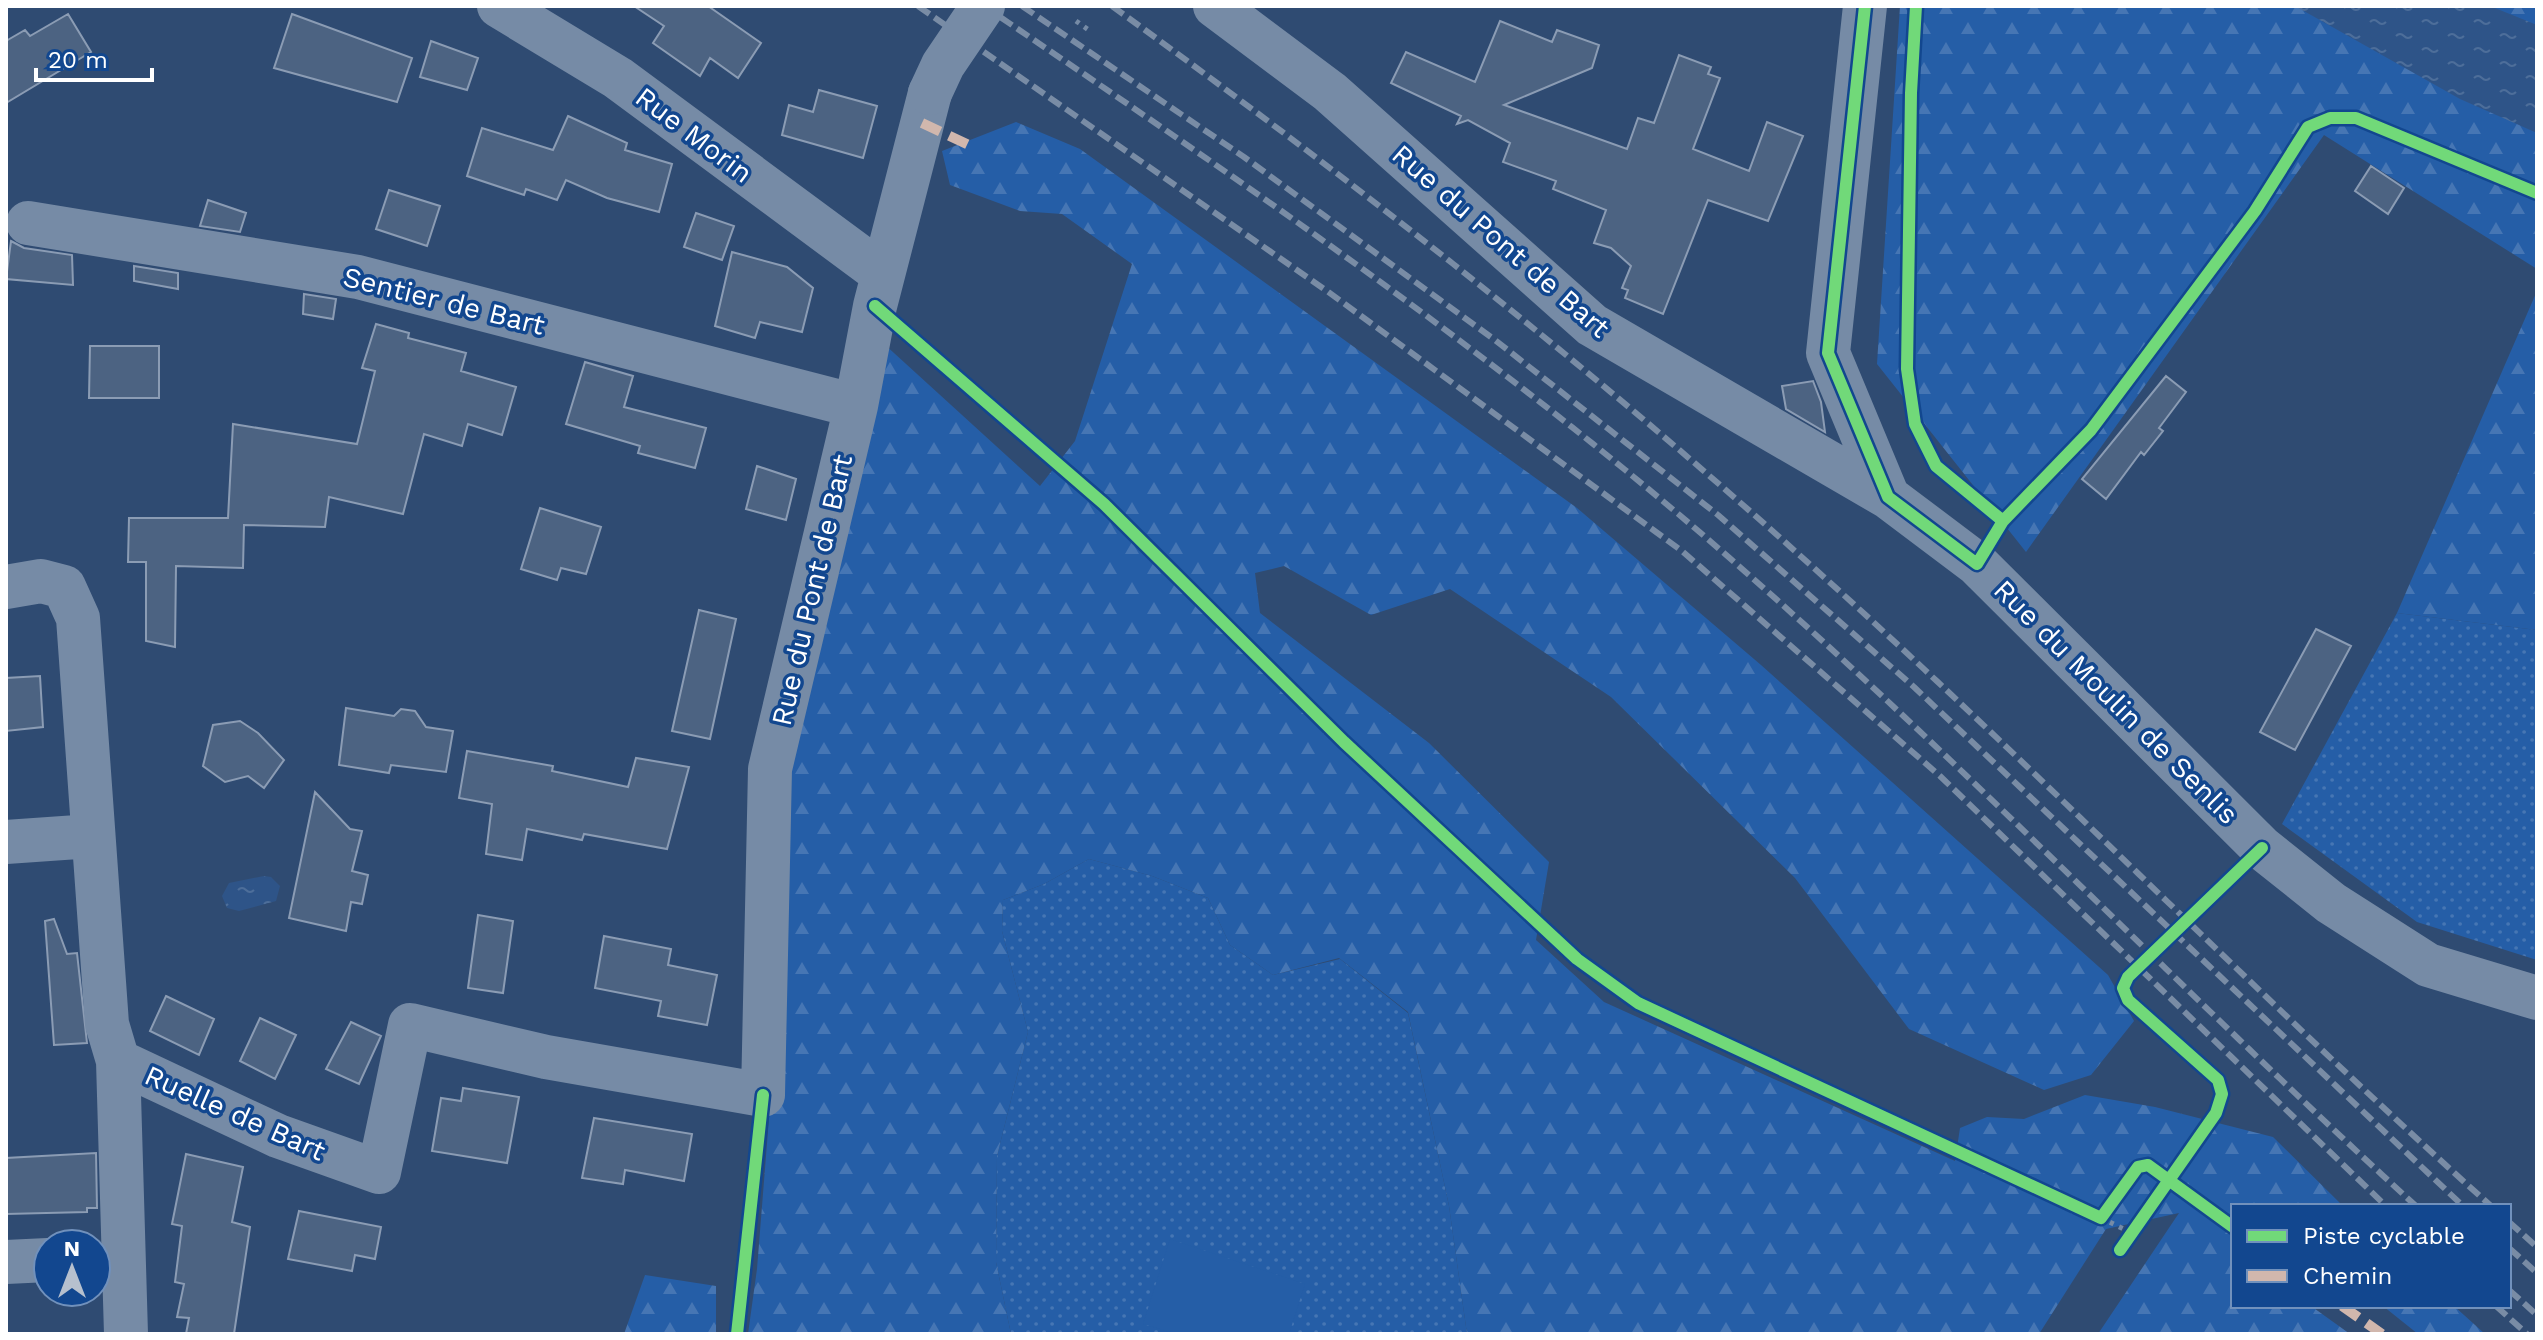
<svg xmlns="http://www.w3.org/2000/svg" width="2543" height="1340" font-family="'Work Sans',sans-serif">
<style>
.grass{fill:url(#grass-dots)}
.forest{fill:url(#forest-firs)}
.pitch{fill:#255ea7}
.water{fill:url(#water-ripples)}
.building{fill:#4c6382;stroke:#8b9cb4;stroke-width:2}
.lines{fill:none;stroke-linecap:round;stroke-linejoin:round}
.path{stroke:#768ba6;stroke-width:5;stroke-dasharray:4 6;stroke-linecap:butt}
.minor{stroke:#768ba6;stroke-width:44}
.rail{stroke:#798ca5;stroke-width:6;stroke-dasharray:14 6;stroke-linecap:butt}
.minor-bridge{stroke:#768ba6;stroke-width:44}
.quiet{stroke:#d1b7ad;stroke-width:10;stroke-dasharray:20 10;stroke-linecap:butt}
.cycleway-casing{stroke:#12478f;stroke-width:17}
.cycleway{stroke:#71d979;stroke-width:12}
.labels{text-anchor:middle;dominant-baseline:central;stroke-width:7;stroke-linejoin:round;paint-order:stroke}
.street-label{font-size:28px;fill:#fff;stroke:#12478f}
</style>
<defs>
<pattern id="grass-dots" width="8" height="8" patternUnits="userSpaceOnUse" patternTransform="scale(2)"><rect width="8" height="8" fill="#255ea7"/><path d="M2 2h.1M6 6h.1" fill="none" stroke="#4676b4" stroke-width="1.8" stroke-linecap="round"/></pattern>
<pattern id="forest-firs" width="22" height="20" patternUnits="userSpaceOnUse" patternTransform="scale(2)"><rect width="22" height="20" fill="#255ea7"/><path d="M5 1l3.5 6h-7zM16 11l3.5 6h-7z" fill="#4676b4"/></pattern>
<pattern id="water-ripples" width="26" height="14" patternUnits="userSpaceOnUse" patternTransform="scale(2)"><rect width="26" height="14" fill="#2e5488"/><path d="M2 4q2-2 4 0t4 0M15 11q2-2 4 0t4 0" fill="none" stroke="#4d6e9a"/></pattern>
</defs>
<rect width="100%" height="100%" fill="#2f4b72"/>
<path class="grass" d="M 2397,613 L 2537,630 L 2537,960 L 2417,922 L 2282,824 Z
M 1089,859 L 1152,876 L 1208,898 L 1230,945 L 1273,975 L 1340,959 L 1408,1013 L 1449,1206 L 1467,1334 L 1011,1334 L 996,1262 L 997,1156 L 1028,1032 L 1002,931 L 1003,900 L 1044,884 Z"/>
<path class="forest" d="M 1900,6 L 2537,6 L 2537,269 L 2324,135 L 2026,552 L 1877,364 Z
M 1016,122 L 1080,149 L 1577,508 L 1761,665 L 2108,975 L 2134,1021 L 2091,1075 L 2044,1090 L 1909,1029 L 1795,878 L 1611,697 L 1450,589 L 1371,615 L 1284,566 L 1255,573 L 1260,613 L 1429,743 L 1549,862 L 1536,940 L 1604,1002 L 1955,1161 L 1960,1128 L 1987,1117 L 2024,1119 L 2085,1095 L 2155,1107 L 2273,1137 L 2343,1206 L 2233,1206 L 2233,1306 L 2311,1306 L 2350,1334 L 2098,1334 L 2179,1213 L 2106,1229 L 2039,1334 L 1467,1334 L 1449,1206 L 1408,1012 L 1339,958 L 1273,975 L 1230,945 L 1208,898 L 1152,876 L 1089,859 L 1044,884 L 1003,900 L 1002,931 L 1028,1032 L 997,1156 L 996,1262 L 1011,1334 L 748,1334 L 757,1269 L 781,968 L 779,812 L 883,343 L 1040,486 L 1075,441 L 1132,264 L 1062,214 L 1020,211 L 950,185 L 942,151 Z
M 2537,291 L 2537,630 L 2397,613 Z
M 645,1275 L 716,1286 L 716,1334 L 624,1334 Z
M 2383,1306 L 2454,1306 L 2485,1334 L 2418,1334 Z"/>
<path class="pitch" d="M 1170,1239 L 1305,1284 L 1289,1334 L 1177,1334 L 1143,1324 Z"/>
<path class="water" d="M 2295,6 L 2490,6 L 2537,25 L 2537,133 L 2460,99 Z
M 264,876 L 271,877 L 280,886 L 276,901 L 239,911 L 227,908 L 222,896 L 229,883 Z"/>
<path class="building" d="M 634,6 L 708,6 L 761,43 L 738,78 L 710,58 L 700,76 L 653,43 L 664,26 Z
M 68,14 L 91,52 L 6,103 L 6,41 L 25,30 L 30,36 Z
M 292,14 L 412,58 L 397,102 L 274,68 Z
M 1500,21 L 1552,42 L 1557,30 L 1599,45 L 1592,68 L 1504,105 L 1627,149 L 1638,118 L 1654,123 L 1679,55 L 1711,67 L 1708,74 L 1720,78 L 1693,149 L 1749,171 L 1767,122 L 1803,136 L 1768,221 L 1708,200 L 1663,314 L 1625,298 L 1628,290 L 1622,288 L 1631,266 L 1611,248 L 1594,243 L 1606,210 L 1553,189 L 1556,181 L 1503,162 L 1510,143 L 1468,120 L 1457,124 L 1461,116 L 1391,83 L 1406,52 L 1475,82 Z
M 431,41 L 478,58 L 467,90 L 420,77 Z
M 819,90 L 877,106 L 863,158 L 782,135 L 789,105 L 813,112 Z
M 568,116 L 627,143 L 625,150 L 672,164 L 659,212 L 607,198 L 566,180 L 557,200 L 526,189 L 524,195 L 467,176 L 482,128 L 553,150 Z
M 2371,166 L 2404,188 L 2388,214 L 2355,191 Z
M 389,190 L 440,206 L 427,246 L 376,229 Z
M 208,200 L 246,213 L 240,232 L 200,226 Z
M 696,213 L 734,226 L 722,260 L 684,247 Z
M 11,241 L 24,248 L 72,255 L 73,285 L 6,279 Z
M 732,252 L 787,267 L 813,288 L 802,332 L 760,322 L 755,338 L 715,326 Z
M 134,266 L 178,273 L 178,289 L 134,281 Z
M 304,294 L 336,299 L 333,319 L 303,314 Z
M 376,324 L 409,333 L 408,338 L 466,353 L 461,371 L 516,387 L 502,435 L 468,424 L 462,446 L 424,434 L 403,514 L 329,497 L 325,527 L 244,525 L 243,568 L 176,566 L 175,647 L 146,641 L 146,562 L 128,562 L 129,518 L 228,518 L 233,424 L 357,444 L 375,371 L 362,368 Z
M 90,346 L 159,346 L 159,398 L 89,398 Z
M 585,362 L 633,376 L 624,407 L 706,428 L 695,468 L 638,453 L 640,446 L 566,424 Z
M 2166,376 L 2186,392 L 2159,428 L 2163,431 L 2144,455 L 2141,452 L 2106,499 L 2082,479 Z
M 1813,381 L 1821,402 L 1825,432 L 1786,409 L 1782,386 Z
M 757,466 L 796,479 L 786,520 L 746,509 Z
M 540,508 L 601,527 L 586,574 L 561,568 L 557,580 L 521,569 Z
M 699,610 L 736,619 L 710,739 L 672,731 Z
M 2316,629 L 2351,646 L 2295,750 L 2260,732 Z
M 40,676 L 43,727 L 6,731 L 6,678 Z
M 346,708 L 394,716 L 401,709 L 415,711 L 426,727 L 453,731 L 446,772 L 391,765 L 389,773 L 339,765 Z
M 240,721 L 258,733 L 284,760 L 264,788 L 248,776 L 225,782 L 203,766 L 213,725 Z
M 467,751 L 553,766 L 552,771 L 628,787 L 636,758 L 689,767 L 667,849 L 584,834 L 582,840 L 527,829 L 522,860 L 486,854 L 492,804 L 459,798 Z
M 315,792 L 350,829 L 362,831 L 352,871 L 368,875 L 362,904 L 351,902 L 346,931 L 289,918 Z
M 478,915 L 513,921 L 503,993 L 468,988 Z
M 54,919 L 67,954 L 77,953 L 87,1043 L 54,1045 L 45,921 Z
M 604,936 L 671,949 L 668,965 L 717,975 L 707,1025 L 658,1016 L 661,1001 L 595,988 Z
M 166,996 L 214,1019 L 199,1055 L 150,1031 Z
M 260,1018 L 296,1035 L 275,1079 L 240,1061 Z
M 351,1022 L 381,1036 L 359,1084 L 326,1069 Z
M 463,1088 L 519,1097 L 507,1163 L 432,1151 L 441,1098 L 461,1101 Z
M 594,1118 L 692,1134 L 684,1181 L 625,1170 L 623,1184 L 582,1178 Z
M 96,1153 L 97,1208 L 87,1208 L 87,1212 L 6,1214 L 6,1158 Z
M 186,1154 L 243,1167 L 232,1222 L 250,1227 L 234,1334 L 186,1334 L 189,1318 L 177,1317 L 184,1284 L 175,1282 L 182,1226 L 172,1224 Z
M 299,1211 L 381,1227 L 375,1259 L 355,1255 L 352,1271 L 288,1259 Z"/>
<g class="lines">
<path class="path" d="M 1076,21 L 1090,31
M 2171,1178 L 2183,1186
M 2101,1218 L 2132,1233"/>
<path class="minor" d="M 499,6 L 618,78 L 883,274
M 1215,6 L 1330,92 L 1592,325 L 1888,497 L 1977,564 L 2262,848 L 2331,903 L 2428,965 L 2537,998
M 1865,6 L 1828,353 L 1888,497
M 28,223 L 358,277 L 856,406
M 6,587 L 41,581 L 64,587 L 78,618 L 107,1024 L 118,1061 L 278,1136 L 379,1172 L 410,1025 L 546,1057 L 763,1095 L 770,769 L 856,406 L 875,306 L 930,93
M 6,842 L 92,836
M 118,1061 L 126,1334
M 6,1262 L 48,1260"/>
<path class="rail" d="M 918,6 L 1327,291 L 1682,551 L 1940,776 L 2386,1206
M 984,6 C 1228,172 1472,338 1696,529 C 1947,744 2173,984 2416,1206
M 1022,6 L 1244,157 L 1495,340 L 1718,515 L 1914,687 L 2463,1206
M 1112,6 C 1355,182 1592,368 1815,569 C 2045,776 2260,999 2491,1206
M 2509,1222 L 2537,1247
M 2509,1248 L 2537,1273
M 2509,1290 L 2537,1315
M 2496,1306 L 2527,1334"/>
<path class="minor-bridge" d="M 930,93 L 943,65 L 983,6"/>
<path class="quiet" d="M 922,123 L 969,145
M 2342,1306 L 2382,1334"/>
<defs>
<path id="cycleway" d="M 1865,6 L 1828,353 L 1888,497 L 1977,564 L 2003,521 L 2091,430 L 2255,211 L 2308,127 L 2330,118 L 2356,118 L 2537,193
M 1916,6 L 1911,93 L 1907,369 L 1915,424 L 1936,466 L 2003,521
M 875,306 L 1104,504 L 1344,742 L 1577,959 L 1638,1003 L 2101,1218 L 2138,1167 L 2148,1165 L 2233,1227
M 2120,1250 L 2216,1113 L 2222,1094 L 2218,1080 L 2128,1000 L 2123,988 L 2128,977 L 2262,848
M 737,1334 L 763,1095"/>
</defs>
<use href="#cycleway" class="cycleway-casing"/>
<use href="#cycleway" class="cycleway"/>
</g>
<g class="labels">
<g class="street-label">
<text transform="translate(694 135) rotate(37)">Rue Morin</text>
<text transform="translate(1501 241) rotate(41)">Rue du Pont de Bart</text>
<text transform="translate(444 301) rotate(14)">Sentier de Bart</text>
<text transform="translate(812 590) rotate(-77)">Rue du Pont de Bart</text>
<text transform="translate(2116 702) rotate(45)">Rue du Moulin de Senlis</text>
<text transform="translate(235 1113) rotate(24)">Ruelle de Bart</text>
</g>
</g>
<rect width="2543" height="1340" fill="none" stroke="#ffffff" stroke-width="16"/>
<rect x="2231" y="1204" width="280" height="104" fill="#12478f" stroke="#7191bc" stroke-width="2"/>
<rect x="2247" y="1230" width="40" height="12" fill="#71d979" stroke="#7191bc" stroke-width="2"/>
<text x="2303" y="1244" font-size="24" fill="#ffffff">Piste cyclable</text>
<rect x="2247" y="1270" width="40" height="12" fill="#d1b7ad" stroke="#7191bc" stroke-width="2"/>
<text x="2303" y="1284" font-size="24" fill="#ffffff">Chemin</text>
<g transform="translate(72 1268)"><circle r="38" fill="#12478f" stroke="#7191bc" stroke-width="2"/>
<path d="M0-6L14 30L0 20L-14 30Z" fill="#b6c0ce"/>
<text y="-12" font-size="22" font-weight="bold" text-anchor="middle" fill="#ffffff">N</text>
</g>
<path d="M36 68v12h116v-12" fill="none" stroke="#ffffff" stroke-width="4"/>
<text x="48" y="68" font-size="24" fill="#ffffff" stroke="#12478f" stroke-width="6" paint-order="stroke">20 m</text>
</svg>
